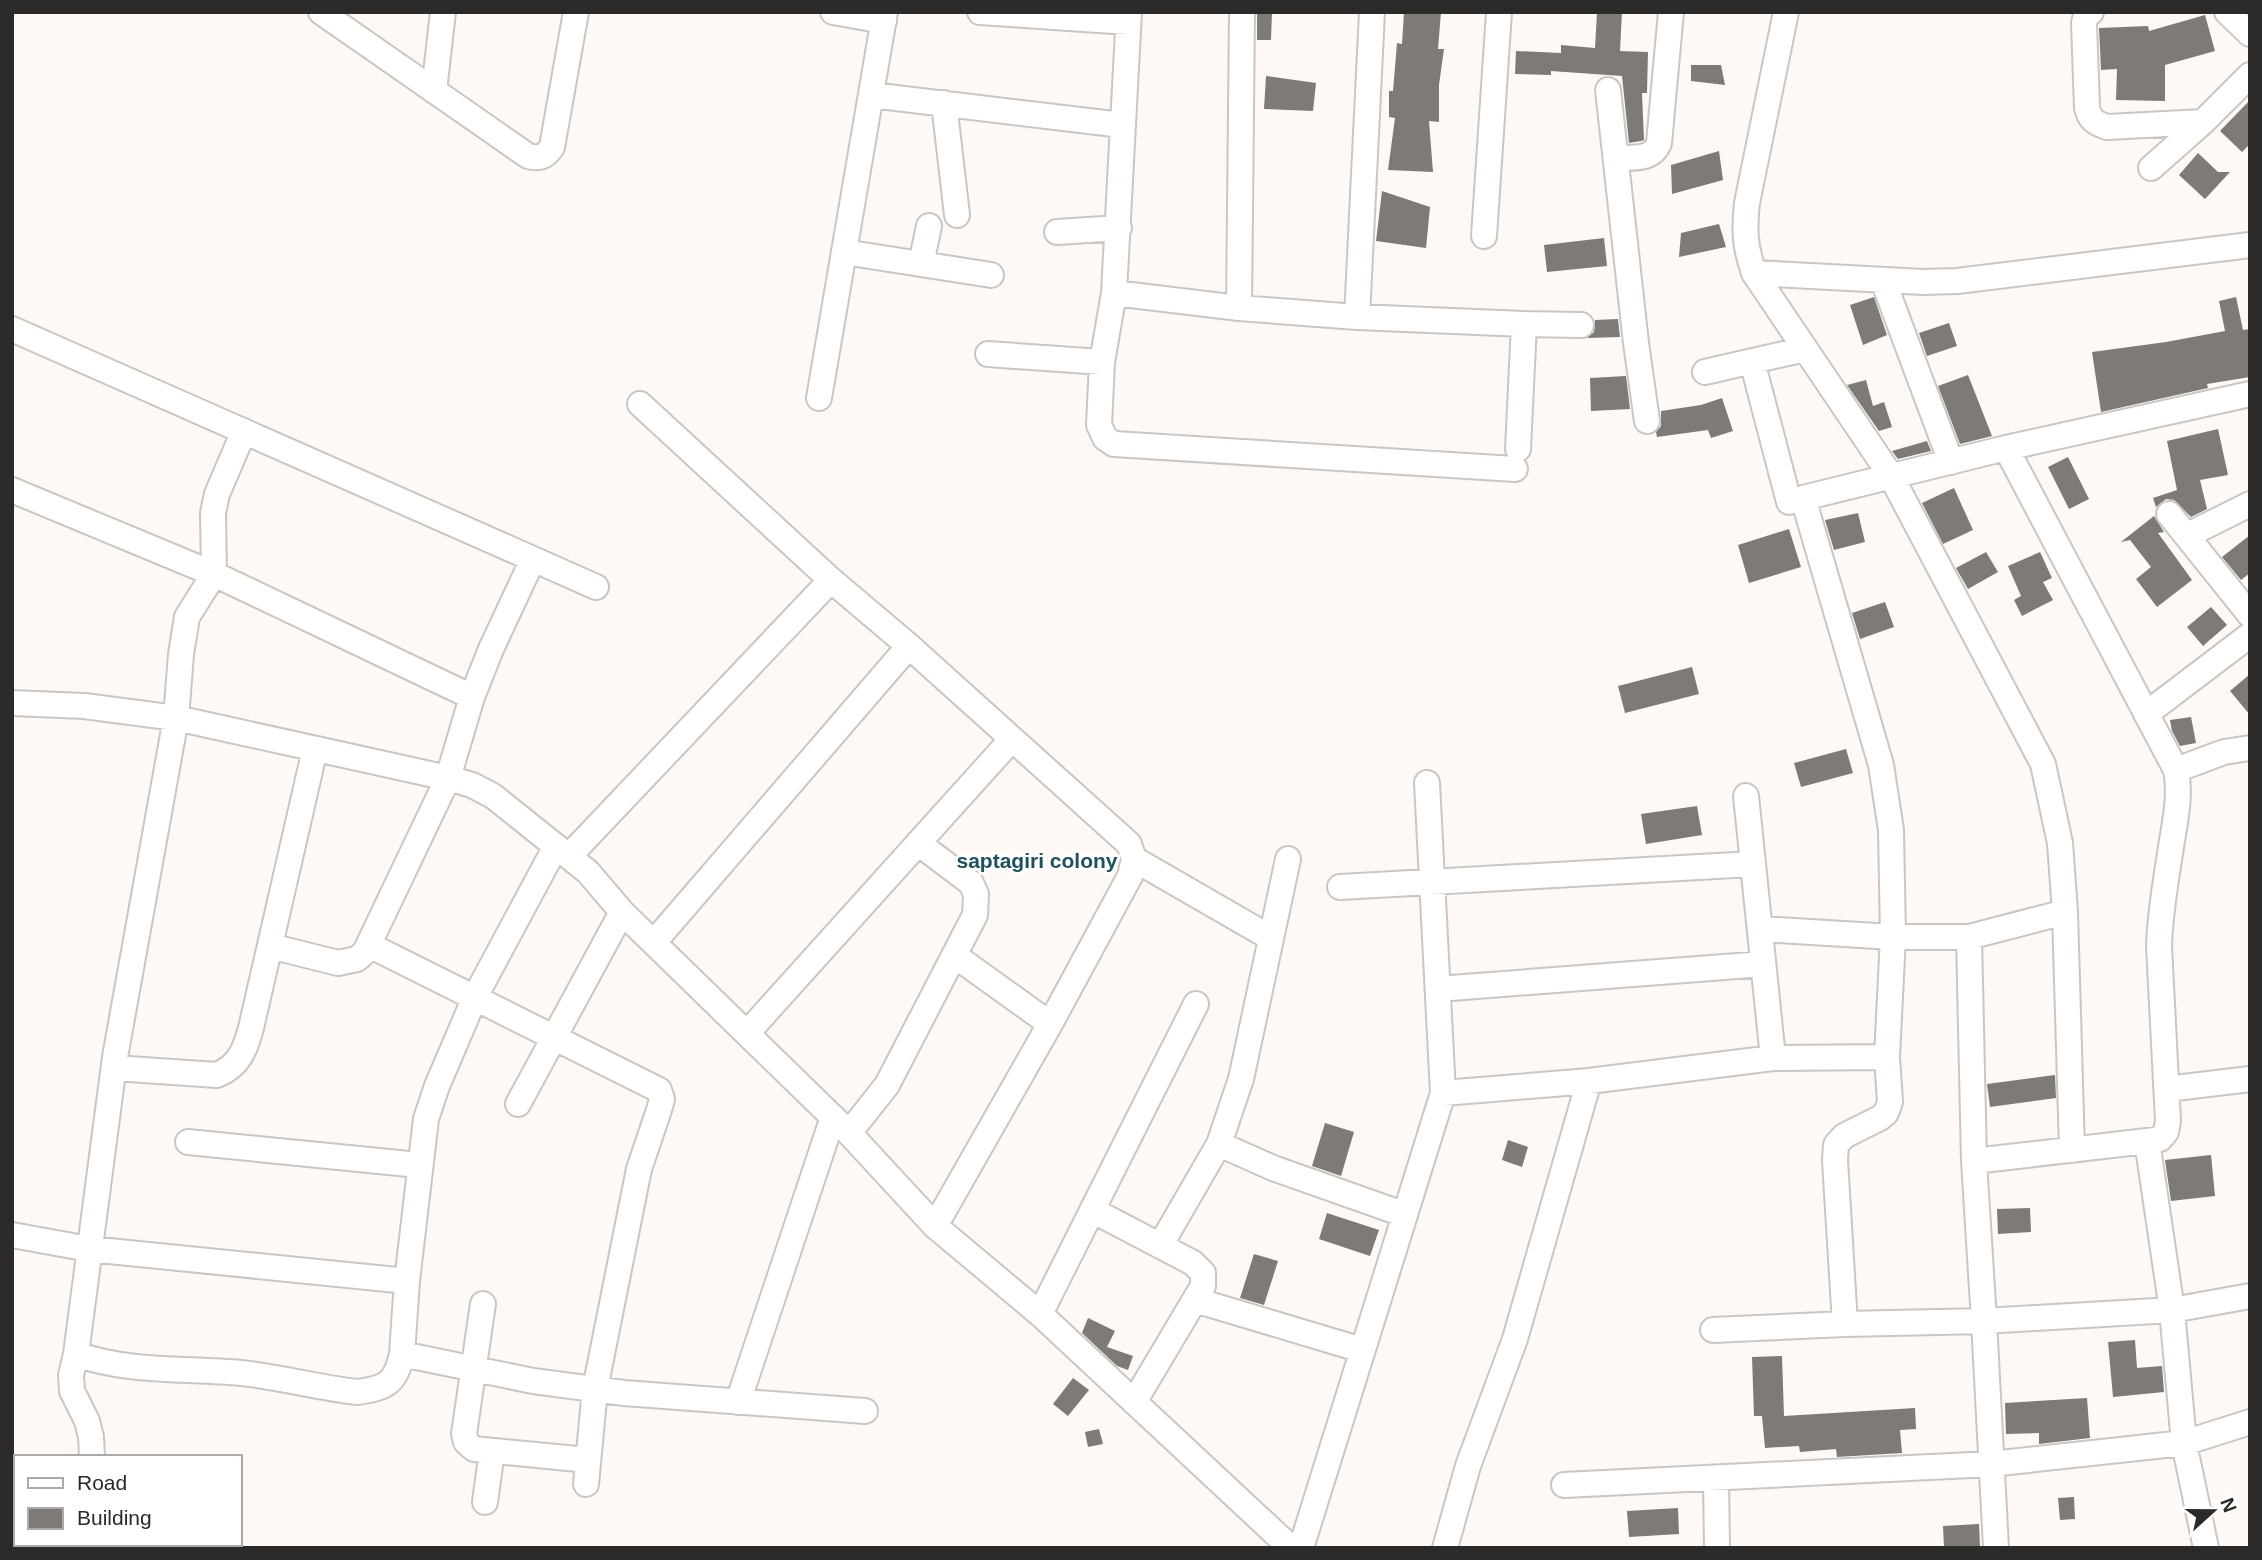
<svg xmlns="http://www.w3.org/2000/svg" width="2262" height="1560" font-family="Helvetica,sans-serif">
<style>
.building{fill:#7e7a76}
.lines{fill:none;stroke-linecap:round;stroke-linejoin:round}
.minor-casing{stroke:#cbc6c2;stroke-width:28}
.minor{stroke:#fff;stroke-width:24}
.labels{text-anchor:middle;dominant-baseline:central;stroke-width:6;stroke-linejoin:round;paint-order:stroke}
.neighbourhood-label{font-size:21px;font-weight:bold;fill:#1d5160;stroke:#fff}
</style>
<rect width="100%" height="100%" fill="#fef9f4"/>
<path class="building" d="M 1257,12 L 1272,12 L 1271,40 L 1257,40 Z
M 1404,12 L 1441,12 L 1438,49 L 1444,49 L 1439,85 L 1439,122 L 1429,121 L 1433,172 L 1388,170 L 1395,118 L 1389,117 L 1389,91 L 1393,91 L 1397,43 L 1402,44 Z
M 1597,12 L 1622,12 L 1620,51 L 1648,52 L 1647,93 L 1642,93 L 1644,140 L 1641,141 L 1629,143 L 1622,76 L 1551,71 L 1551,75 L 1515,74 L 1516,51 L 1561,53 L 1561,45 L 1595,48 Z
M 2205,15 L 2215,51 L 2165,65 L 2165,101 L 2116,100 L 2117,69 L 2101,70 L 2099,28 L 2148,26 L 2149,31 Z
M 1691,65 L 1721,65 L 1725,85 L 1691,81 Z
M 1266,76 L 1316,83 L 1313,111 L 1264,109 Z
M 2250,100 L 2250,144 L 2242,152 L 2220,131 Z
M 1719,151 L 1723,180 L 1672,194 L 1671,165 Z
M 2198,153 L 2218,172 L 2230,172 L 2205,199 L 2179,175 Z
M 1382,191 L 1430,207 L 1426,248 L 1376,241 Z
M 1719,224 L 1726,247 L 1679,257 L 1681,233 Z
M 1604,238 L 1607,266 L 1547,272 L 1544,245 Z
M 1874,297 L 1887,335 L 1863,345 L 1850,305 Z
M 2236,297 L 2243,330 L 2250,329 L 2250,377 L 2207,384 L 2208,388 L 2101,412 L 2092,352 L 2166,342 L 2225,331 L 2219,301 Z
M 1618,319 L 1620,337 L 1587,338 L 1594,332 L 1595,320 Z
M 1949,323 L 1957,346 L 1927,356 L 1919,333 Z
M 1968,375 L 1992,436 L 1960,444 L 1938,386 Z
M 1626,376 L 1630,409 L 1591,411 L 1590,378 Z
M 1866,380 L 1873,406 L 1884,402 L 1892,427 L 1879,431 L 1847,385 Z
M 1722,398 L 1733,431 L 1711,438 L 1708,430 L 1657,437 L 1656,432 L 1661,426 L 1661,411 L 1701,405 Z
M 2218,429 L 2228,475 L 2200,480 L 2207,509 L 2191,517 L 2174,500 L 2166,499 L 2156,507 L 2153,498 L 2177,490 L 2167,441 Z
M 1927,441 L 1931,451 L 1898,459 L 1892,451 Z
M 2068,457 L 2089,499 L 2069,509 L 2048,467 Z
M 1954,488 L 1973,530 L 1943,544 L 1922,503 Z
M 1858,513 L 1865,542 L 1834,550 L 1825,520 Z
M 2154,516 L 2164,532 L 2158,533 L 2192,580 L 2157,607 L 2136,579 L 2151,567 L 2130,540 L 2121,542 Z
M 1789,529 L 1801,567 L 1749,583 L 1738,545 Z
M 2250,535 L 2250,573 L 2241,580 L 2222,557 Z
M 1986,552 L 1998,572 L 1968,589 L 1956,568 Z
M 2040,552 L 2052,578 L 2043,582 L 2053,600 L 2022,616 L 2014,600 L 2021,596 L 2008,566 Z
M 1885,602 L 1894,627 L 1860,639 L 1852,613 Z
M 2211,607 L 2227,625 L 2203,646 L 2187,627 Z
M 1692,667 L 1699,694 L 1625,713 L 1618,686 Z
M 2250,674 L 2250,715 L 2230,691 Z
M 2191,717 L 2196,743 L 2180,746 L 2172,731 L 2170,720 Z
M 1846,749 L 1853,773 L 1801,787 L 1794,763 Z
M 1697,806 L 1702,835 L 1646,844 L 1641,814 Z
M 2055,1075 L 2056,1098 L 1990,1107 L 1987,1084 Z
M 1325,1123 L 1354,1132 L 1341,1176 L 1312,1166 Z
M 1508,1140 L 1528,1147 L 1522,1167 L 1502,1160 Z
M 2211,1155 L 2215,1196 L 2171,1201 L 2165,1160 Z
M 2030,1208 L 2031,1232 L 1998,1234 L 1997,1209 Z
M 1327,1213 L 1379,1230 L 1370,1256 L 1319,1239 Z
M 1254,1254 L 1278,1261 L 1264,1305 L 1240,1298 Z
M 1088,1318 L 1115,1331 L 1107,1347 L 1133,1356 L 1128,1370 L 1117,1366 L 1082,1333 Z
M 2135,1340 L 2137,1368 L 2162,1366 L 2164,1392 L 2113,1397 L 2108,1342 Z
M 1782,1356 L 1784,1416 L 1915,1408 L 1916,1429 L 1900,1430 L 1902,1453 L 1837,1457 L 1836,1449 L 1800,1452 L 1799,1446 L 1765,1448 L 1762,1416 L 1754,1416 L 1752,1357 Z
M 1073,1378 L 1089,1390 L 1068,1416 L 1053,1404 Z
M 2087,1398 L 2090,1438 L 2039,1444 L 2039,1433 L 2006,1434 L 2005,1403 Z
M 1099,1429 L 1103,1444 L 1088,1447 L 1085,1432 Z
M 2074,1497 L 2075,1519 L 2060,1520 L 2058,1498 Z
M 1678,1508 L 1679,1534 L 1629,1537 L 1627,1511 Z
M 1979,1524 L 1980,1547 L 1944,1548 L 1943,1526 Z"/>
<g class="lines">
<defs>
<path id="minor" d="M 321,12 L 528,156 C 540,159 545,157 552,147 L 576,12
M 833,12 L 884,21
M 980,12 L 1128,22
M 1129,12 L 1114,293 L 1102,362 L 1099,425 L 1105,438 L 1114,444 L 1515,469
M 1372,12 L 1357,317 L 1524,324 L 1518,449
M 1786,12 L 1747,203 C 1744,231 1745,247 1754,273 L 1891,476 L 2043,764 L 2060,843 L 2065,912 L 2072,1150
M 2091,12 L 2086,15 L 2084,23 L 2087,108 C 2090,120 2095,123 2107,127 L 2203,122
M 2227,12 L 2250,34
M 1608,90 L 1636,343 L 1647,421
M 434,91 L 443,12
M 871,95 L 1122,125
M 944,103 L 957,215
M 1616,158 C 1633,157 1652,161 1659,143 L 1671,12
M 2151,168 L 2203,122 L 2250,75
M 1057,232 L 1119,228
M 1484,236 L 1499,12
M 844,252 L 991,275
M 921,264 L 929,226
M 1754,273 L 1923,282 L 1957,281 L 2250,245
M 1883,280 L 1951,462
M 1114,293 L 1239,308 L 1357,317
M 1239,308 L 1242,12
M 1524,324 L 1581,325
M 12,329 L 533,559 L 491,649 L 472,697
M 988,354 L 1102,362
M 1752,361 L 1789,502
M 1705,372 L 1805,349
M 819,398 L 885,12
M 640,404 L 831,580 L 909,646 L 1129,844 L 1134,859 L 1130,876 L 1050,1024 L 935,1226
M 2006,448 L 2176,770 C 2181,796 2175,821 2171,847 C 2166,880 2160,912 2159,946 L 2168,1121 L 2166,1132 L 2160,1139 L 2147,1141
M 12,490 L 214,574 L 472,697 L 448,778 L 365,952 L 357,959 L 338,963 L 270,946
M 2169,514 L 2250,615
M 2188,535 L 2250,504
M 533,559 L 596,587
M 12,703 L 84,706 L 176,718 L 448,778 L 472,785 L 493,796 L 588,872 L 622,912 L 849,1133 L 935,1226 L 1040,1314 L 1291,1548
M 2146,714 L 2250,635
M 2176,770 L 2224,752 L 2250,748
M 1746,796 L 1773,1058
M 570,855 L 831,580
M 1134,859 L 1271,938
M 1288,859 L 1241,1079 L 1219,1144 L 1273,1168 L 1403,1214
M 1340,887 L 1753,864
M 1760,929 L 1893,937 L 1969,937 L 2065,912
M 1969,937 L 1974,1161 L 1984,1321 L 1845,1324 L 1835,1160 L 1836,1145 L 1844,1136 L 1880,1118 L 1886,1113 L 1890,1102 L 1887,1057 L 1893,937 L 1891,830 L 1881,765 L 1803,498 L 2006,448 L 2250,394
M 655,941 L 909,646
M 369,945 L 659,1090 L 662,1099 L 659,1110 L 639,1169 L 595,1389 L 586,1484
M 954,955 L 1050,1024
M 1438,989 L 1763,964
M 748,1032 L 1012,739
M 114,1068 L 217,1075 C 239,1066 245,1050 251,1028 L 315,749
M 2167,1089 L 2250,1079
M 1443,1093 L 1589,1081 L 1773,1058 L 1887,1057
M 518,1104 L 622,912
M 849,1133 L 887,1085 L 975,915 L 976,894 L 971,883 L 918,843
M 188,1142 L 419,1165
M 1974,1161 L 2147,1141 L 2172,1310 L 1984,1321 L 1996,1548
M 1092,1210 L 1193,1263 L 1203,1273 L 1203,1286 L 1134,1402
M 12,1235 L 89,1249 L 407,1281
M 1160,1246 L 1219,1144
M 2250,1296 L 2172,1310 L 2184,1443 L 2250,1422
M 1195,1300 L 1362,1350
M 483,1304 L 464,1434 L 466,1442 L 474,1449 L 588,1460
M 1040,1314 L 1196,1004
M 1713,1330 L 1845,1324
M 76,1354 C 130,1373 185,1368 241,1373 C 281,1377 319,1388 358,1392 C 386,1388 396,1383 402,1354 L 533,1381 L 624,1393 L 865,1411
M 402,1354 L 407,1281 L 426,1119 L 437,1086 L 475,997 L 556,846
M 738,1402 L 833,1117
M 92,1457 L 91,1437 L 87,1421 L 72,1391 L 71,1375 L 76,1354 L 115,1057 L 176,718 L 181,654 L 187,617 L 214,574 L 213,513 L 217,494 L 244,431
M 1716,1478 L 1717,1548
M 1564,1485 L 1991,1464 L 2184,1443 L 2206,1548
M 485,1502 L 492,1451
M 12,1515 L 16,1516
M 89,1548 L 89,1544
M 1301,1548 L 1443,1093 L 1427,783
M 1445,1548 L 1468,1466 L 1515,1339 L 1589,1081"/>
</defs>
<use href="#minor" class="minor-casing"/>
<use href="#minor" class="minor"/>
</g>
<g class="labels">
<g class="neighbourhood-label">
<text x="1037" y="860">saptagiri colony</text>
</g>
</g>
<rect width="2262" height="1560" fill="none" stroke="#2c2a28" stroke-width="28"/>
<rect x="14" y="1455" width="228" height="91" fill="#ffffff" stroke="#abaaa9" stroke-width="2"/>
<rect x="28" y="1478" width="35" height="10" fill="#ffffff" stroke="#abaaa9" stroke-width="2"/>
<text x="77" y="1490" font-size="21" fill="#2c2a28">Road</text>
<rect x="28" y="1508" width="35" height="21" fill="#7e7a76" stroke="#abaaa9" stroke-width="2"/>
<text x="77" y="1525" font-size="21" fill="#2c2a28">Building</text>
<g transform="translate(2213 1511) rotate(69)" stroke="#ffffff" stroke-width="5" paint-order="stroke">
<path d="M0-5L12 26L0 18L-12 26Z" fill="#2c2a28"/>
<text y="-10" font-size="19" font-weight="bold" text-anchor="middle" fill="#2c2a28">N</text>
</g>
</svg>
